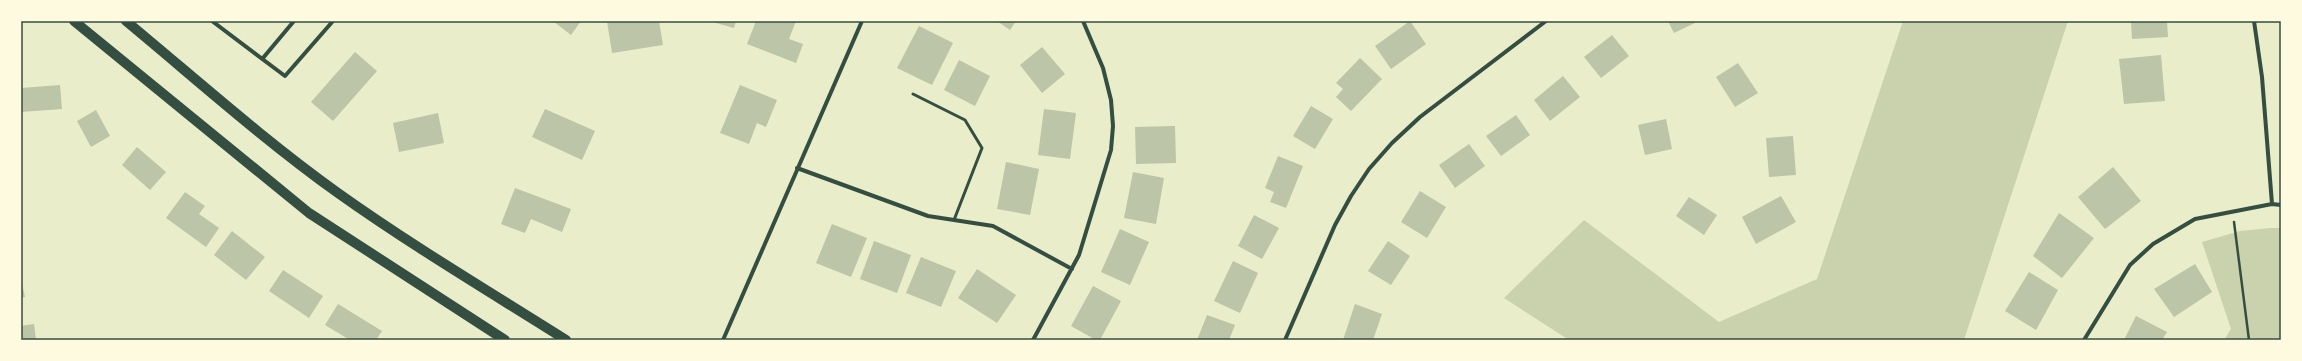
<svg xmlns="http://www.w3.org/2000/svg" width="2302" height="361" font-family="Montserrat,sans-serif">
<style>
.green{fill:#cad2ad}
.building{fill:#bcc5a7}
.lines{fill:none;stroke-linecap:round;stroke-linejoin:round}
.path{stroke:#344e41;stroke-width:2.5}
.service{stroke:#344e41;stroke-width:3}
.minor{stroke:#344e41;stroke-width:4}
.primary{stroke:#344e41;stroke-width:10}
.neatline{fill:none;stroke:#344e41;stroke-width:1.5}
</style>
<rect width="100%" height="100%" fill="#e9edc9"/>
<path class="green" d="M 1903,21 L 2068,21 L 1964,340 L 1569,340 L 1504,298 L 1584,220 L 1719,322 L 1817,279 Z
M 2270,228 L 2281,228 L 2281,340 L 2224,340 L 2231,329 L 2202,242 L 2240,231 Z"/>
<path class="building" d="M 553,21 L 581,21 L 571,35 Z
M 607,21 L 659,21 L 663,45 L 612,53 Z
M 709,21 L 736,21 L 734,28 Z
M 756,21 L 796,21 L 789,39 L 803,44 L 796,63 L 747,44 Z
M 997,21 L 1016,21 L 1010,30 Z
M 1410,21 L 1426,44 L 1391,69 L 1375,46 Z
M 1668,21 L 1699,21 L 1674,33 Z
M 2131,21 L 2167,21 L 2168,37 L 2132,39 Z
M 919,26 L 953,43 L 932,85 L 897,68 Z
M 1612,35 L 1629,56 L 1601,78 L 1584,57 Z
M 1042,47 L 1065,74 L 1042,93 L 1020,65 Z
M 355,52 L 377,71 L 333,121 L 311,102 Z
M 2161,55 L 2165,101 L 2124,104 L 2119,59 Z
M 1360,58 L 1382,79 L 1351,111 L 1336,97 L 1343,89 L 1336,83 Z
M 959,60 L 990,76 L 975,106 L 944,90 Z
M 1738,63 L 1758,93 L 1735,107 L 1716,77 Z
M 1563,76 L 1580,97 L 1550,121 L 1534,100 Z
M 60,85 L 62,109 L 21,112 L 21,88 Z
M 740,85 L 777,100 L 766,127 L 757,123 L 749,144 L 720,133 Z
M 1311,106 L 1333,119 L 1315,149 L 1293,136 Z
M 545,109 L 595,131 L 582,160 L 532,137 Z
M 1044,109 L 1076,113 L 1070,159 L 1038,155 Z
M 96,110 L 110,136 L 91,147 L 77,121 Z
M 438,113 L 444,143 L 399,152 L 393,123 Z
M 1516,115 L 1530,135 L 1501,156 L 1486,136 Z
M 1666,119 L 1672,149 L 1645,155 L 1638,125 Z
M 1175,126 L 1176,163 L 1136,164 L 1135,127 Z
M 1793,136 L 1796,175 L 1769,177 L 1766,138 Z
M 1469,144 L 1485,166 L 1455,188 L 1439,165 Z
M 137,147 L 166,172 L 150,190 L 122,165 Z
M 1278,156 L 1303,166 L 1286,208 L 1270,202 L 1274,192 L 1265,188 Z
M 1006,162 L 1039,169 L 1030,215 L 997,209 Z
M 2113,167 L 2141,201 L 2105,229 L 2078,197 Z
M 1133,172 L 1164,178 L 1156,224 L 1124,218 Z
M 515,188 L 571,209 L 562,232 L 531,219 L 525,233 L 501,224 Z
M 1420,191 L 1446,207 L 1427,238 L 1401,222 Z
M 185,192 L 205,206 L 199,214 L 219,228 L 206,247 L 166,218 Z
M 1781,196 L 1796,222 L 1756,244 L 1742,217 Z
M 1689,197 L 1717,215 L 1704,235 L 1676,216 Z
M 2059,213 L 2094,238 L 2062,278 L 2033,256 Z
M 1254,215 L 1279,228 L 1262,259 L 1238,246 Z
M 832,224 L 867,238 L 851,277 L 816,263 Z
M 1120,229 L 1149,242 L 1130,285 L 1101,272 Z
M 232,231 L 265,257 L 246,280 L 214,255 Z
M 874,241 L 911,255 L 897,293 L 860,279 Z
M 1388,241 L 1410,256 L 1391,285 L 1368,271 Z
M 921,257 L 956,271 L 941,307 L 906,293 Z
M 1233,261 L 1258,273 L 1240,313 L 1214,301 Z
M 2195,264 L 2212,292 L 2174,317 L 2154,289 Z
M 977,269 L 1016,295 L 997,323 L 958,298 Z
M 283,270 L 323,296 L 309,318 L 269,291 Z
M 2029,272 L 2058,290 L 2036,330 L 2005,311 Z
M 21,279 L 25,297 L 21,298 Z
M 1093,286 L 1121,301 L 1100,340 L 1096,340 L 1071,326 Z
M 338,304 L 382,331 L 376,340 L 350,340 L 325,325 Z
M 1355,304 L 1382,314 L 1373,340 L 1343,340 Z
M 1207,315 L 1235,325 L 1229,340 L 1197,340 Z
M 2136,316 L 2167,332 L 2162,340 L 2124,340 Z
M 34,324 L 36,340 L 21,340 L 21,326 Z"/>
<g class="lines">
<path class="path" d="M 2234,222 L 2249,340"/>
<path class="service" d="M 913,94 L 965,120 L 982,148 L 954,220"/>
<path class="minor" d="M 212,21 L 285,76 L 333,21
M 2254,21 L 2262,77 L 2272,204 L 2281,205
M 263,58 L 294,21
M 797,168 L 928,216 L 993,226 L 1072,269
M 723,340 L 862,21
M 1033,340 L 1079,255 L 1111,150 L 1113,126 L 1111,100 L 1103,68 L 1083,21
M 1285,340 L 1335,225 L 1351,196 L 1369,169 L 1392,143 L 1420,117 L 1546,21
M 2084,340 L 2130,265 L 2153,244 L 2195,219 L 2272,204"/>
<path class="primary" d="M 74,21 L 309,213 L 505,340
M 126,21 C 196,79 264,140 338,193 C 411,245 490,292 566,340"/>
</g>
<rect width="2302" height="361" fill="none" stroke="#fefae0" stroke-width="44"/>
<rect x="22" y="22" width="2258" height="317" class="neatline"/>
</svg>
